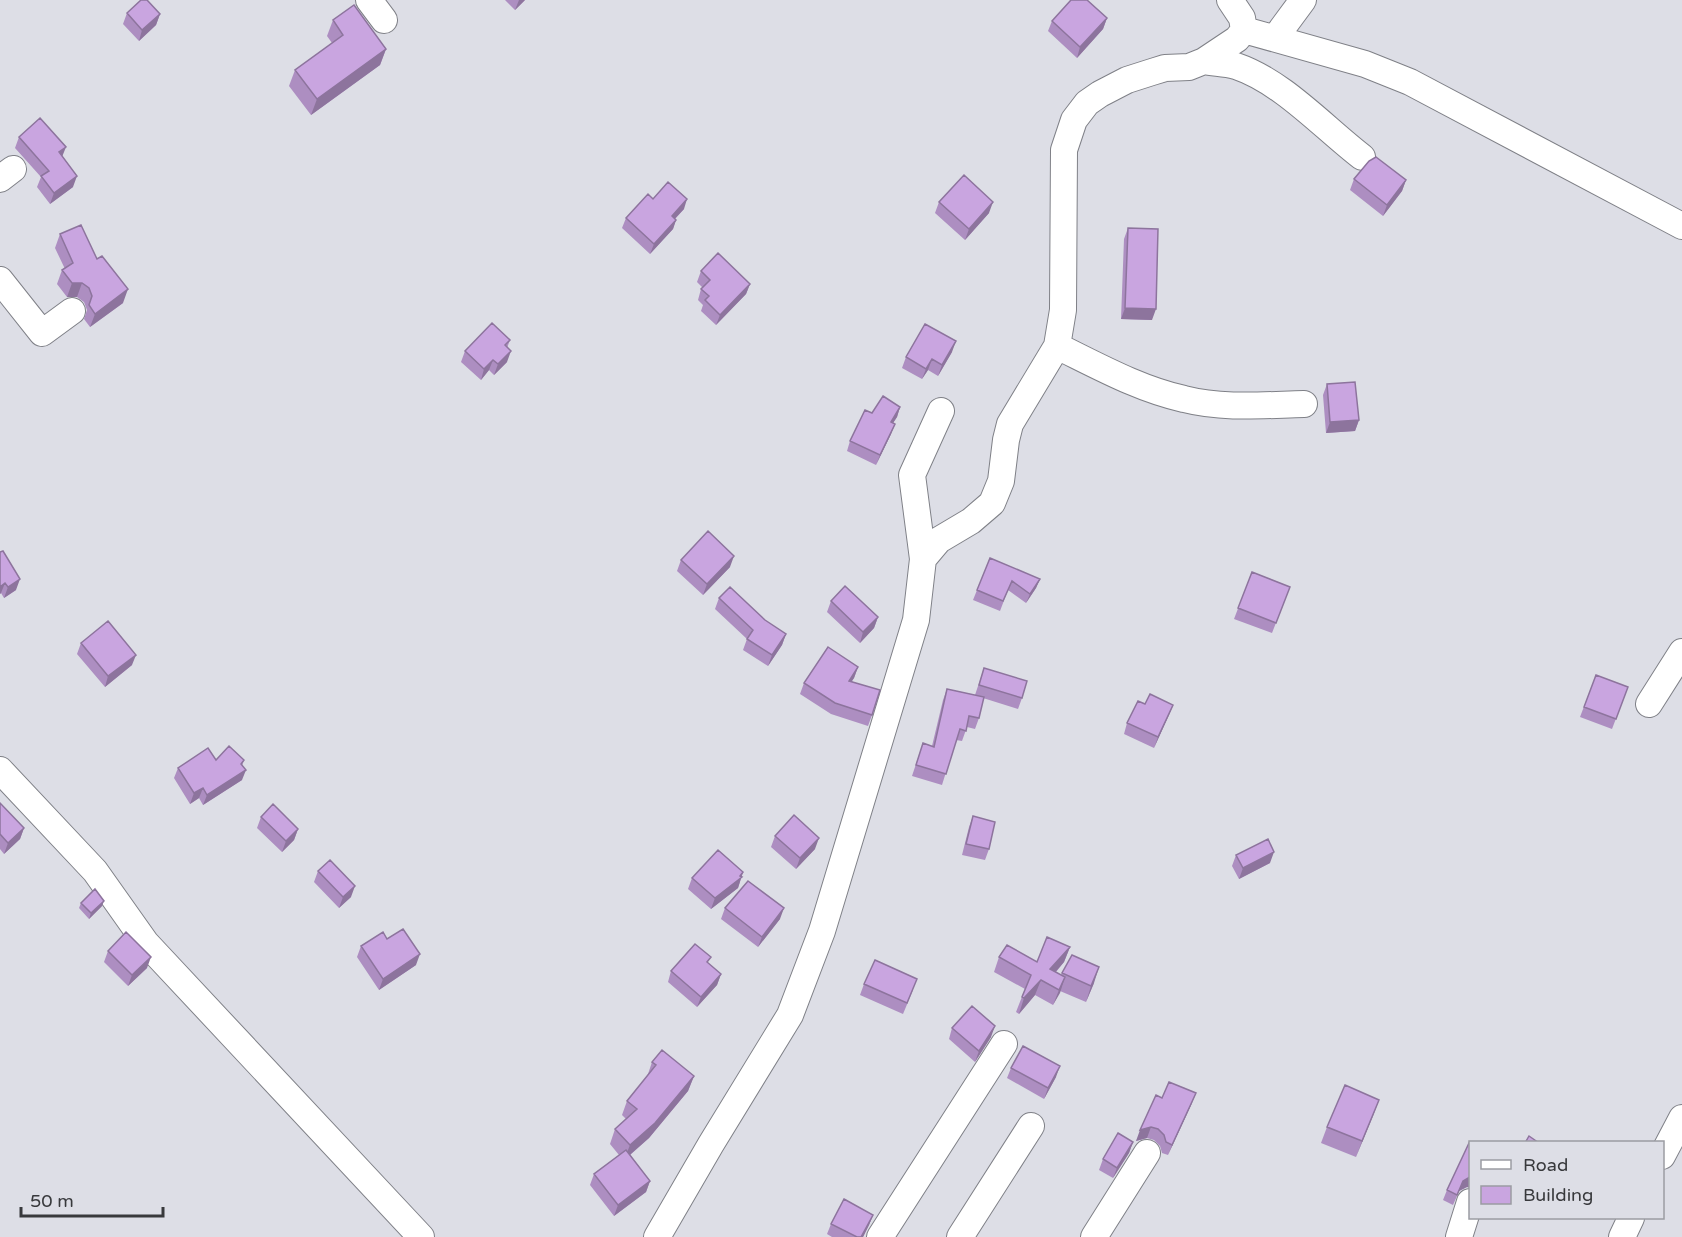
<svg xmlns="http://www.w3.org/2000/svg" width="1682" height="1237" font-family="'Varela Round',sans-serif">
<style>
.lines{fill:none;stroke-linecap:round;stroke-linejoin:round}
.minor-casing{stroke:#7f8087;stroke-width:28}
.minor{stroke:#fff;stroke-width:26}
.wall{fill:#ad8ec1}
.shaded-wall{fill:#8d749d}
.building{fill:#c9a5e0;stroke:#8d749d;stroke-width:1.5}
</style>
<rect width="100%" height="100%" fill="#dddee6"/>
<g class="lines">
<defs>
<path id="minor" d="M 369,0 L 384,20
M 1244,30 L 1365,64 L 1410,82 L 1682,226
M 1275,38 L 1303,0
M 1204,61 C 1214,63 1226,63 1236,66 C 1283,82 1323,127 1362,157
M 0,179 L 13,169
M 0,280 L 42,333 L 72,311
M 1057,346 C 1098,366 1139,389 1184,399 C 1223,409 1264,405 1304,404
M 923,559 L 912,475 L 941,411
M 1649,704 L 1682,652
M 0,770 L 95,871 L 146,943 L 421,1237
M 1662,1156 L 1682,1118
M 657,1237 L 711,1144 L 790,1015 L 822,931 L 916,620 L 923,559 L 939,540 L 971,521 L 992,503 L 1001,481 L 1006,440 L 1010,424 L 1057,346 L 1063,310 L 1064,150 L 1074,120 L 1087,103 L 1100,94 L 1127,80 L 1152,72 L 1165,68 L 1189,67 L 1204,61 L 1237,39 L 1244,30 L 1242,18 L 1230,0
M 880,1237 L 1004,1044
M 960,1237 L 1031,1126
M 1094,1237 L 1147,1153
M 1459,1237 L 1470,1202
M 1622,1237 L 1631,1218"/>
</defs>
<use href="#minor" class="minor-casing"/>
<use href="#minor" class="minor"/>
</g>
<path class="wall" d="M 505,0 L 525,0 L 515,10 Z
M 127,13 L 160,14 L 156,25 L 139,41 L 123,24 Z
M 1107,18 L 1103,29 L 1077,58 L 1048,31 L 1052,21 Z
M 333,20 L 386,49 L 380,65 L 311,115 L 289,86 L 295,70 L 332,43 L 327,36 Z
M 19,137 L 62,156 L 73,187 L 50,204 L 37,187 L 41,177 L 15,148 Z
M 1354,179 L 1406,180 L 1402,191 L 1383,216 L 1350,190 Z
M 653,199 L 684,209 L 675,219 L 676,220 L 673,229 L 650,254 L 622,228 L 626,218 Z
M 939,202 L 989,213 L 965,240 L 935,213 Z
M 1128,228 L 1152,320 L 1121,319 L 1124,239 Z
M 60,234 L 97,259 L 123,303 L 90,327 L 84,319 L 87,310 L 84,302 L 77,297 L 67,297 L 57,284 L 62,270 L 65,269 L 55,248 Z
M 701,271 L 750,284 L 746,294 L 716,325 L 701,311 L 703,305 L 698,300 L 701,289 L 703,288 L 697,282 Z
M 510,340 L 507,348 L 507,362 L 494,375 L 489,370 L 481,380 L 461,362 L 465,351 Z
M 952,352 L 938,376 L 928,370 L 922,379 L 902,368 L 906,357 Z
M 1327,384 L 1359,420 L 1355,431 L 1326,433 L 1323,395 Z
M 900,407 L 897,417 L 893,423 L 891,434 L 876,465 L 847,451 L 850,441 L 872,413 Z
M 0,552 L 16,590 L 4,598 L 1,593 L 0,594 Z
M 990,558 L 1040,579 L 1036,588 L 1026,603 L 1008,590 L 1000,611 L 973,600 Z
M 681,560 L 730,567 L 703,595 L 677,571 Z
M 1252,572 L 1290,587 L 1272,633 L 1234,619 Z
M 719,598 L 786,634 L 782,645 L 768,666 L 743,650 L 747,639 L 715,609 Z
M 831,601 L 878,617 L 874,628 L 860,643 L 827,612 Z
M 81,643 L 132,665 L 105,687 L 77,654 Z
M 858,667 L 854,678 L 852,681 L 872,715 L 868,726 L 831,714 L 800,694 L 804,683 Z
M 984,668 L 1022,698 L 1018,709 L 983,698 L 979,718 L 975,729 L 967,727 L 962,741 L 956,740 L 942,785 L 912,776 L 923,743 L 932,746 L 943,700 L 947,689 L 975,695 Z
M 1596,675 L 1628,687 L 1612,729 L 1580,717 Z
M 1145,704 L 1173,705 L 1154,748 L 1124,734 L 1127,723 Z
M 216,760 L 244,760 L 242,766 L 242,780 L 203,805 L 199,798 L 190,804 L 174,778 L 178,768 Z
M 0,803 L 24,828 L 20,839 L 4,854 L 0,849 Z
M 973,816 L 989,849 L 985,860 L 962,855 L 969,827 Z
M 261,817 L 298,829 L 294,840 L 282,852 L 257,828 Z
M 775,836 L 815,849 L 796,869 L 771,847 Z
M 1236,855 L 1270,863 L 1239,879 L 1232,866 Z
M 318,871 L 351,897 L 339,908 L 314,882 Z
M 743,872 L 738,888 L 711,909 L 688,889 L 692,878 Z
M 81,903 L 102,906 L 89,919 L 79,908 Z
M 725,908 L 780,919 L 758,947 L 721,919 Z
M 387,939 L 416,965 L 379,990 L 357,957 L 361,946 Z
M 1070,947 L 1064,962 L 1056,972 L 1061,975 L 1062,973 L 1094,983 L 1086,1002 L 1060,991 L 1053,1005 L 1035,995 L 1019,1014 L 1016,1012 L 1025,989 L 994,972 L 999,957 L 1037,962 Z
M 108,951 L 147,968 L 128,986 L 104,962 Z
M 671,971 L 721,974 L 717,985 L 697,1007 L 668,982 Z
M 864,984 L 913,990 L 903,1014 L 860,995 Z
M 952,1028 L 991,1037 L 975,1062 L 949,1039 Z
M 652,1062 L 694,1076 L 688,1091 L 649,1138 L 630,1155 L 650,1181 L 646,1192 L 614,1216 L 590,1185 L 594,1174 L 619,1155 L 610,1144 L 615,1129 L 626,1119 L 622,1115 L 627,1101 L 647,1077 Z
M 1011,1068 L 1056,1077 L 1044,1099 L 1007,1078 Z
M 1162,1098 L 1192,1103 L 1168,1155 L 1162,1153 L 1160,1146 L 1154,1140 L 1147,1138 L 1136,1141 Z
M 1379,1100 L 1356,1157 L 1321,1143 L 1327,1127 Z
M 1133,1142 L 1129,1153 L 1113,1178 L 1099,1170 L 1103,1159 Z
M 1467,1187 L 1459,1191 L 1453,1205 L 1443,1200 L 1447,1190 Z
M 873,1215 L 869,1225 L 863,1237 L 832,1237 L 827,1234 L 831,1224 Z"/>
<path class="shaded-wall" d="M 519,0 L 525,0 L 515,10 Z
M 160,14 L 156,25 L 139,41 L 142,30 Z
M 1107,18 L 1103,29 L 1077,58 L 1080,47 Z
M 386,49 L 380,65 L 311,115 L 317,99 Z
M 66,147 L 62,157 L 59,152 Z
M 77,176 L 73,187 L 50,204 L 54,193 Z
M 1406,180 L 1402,191 L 1383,216 L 1387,205 Z
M 687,199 L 684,209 L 668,226 L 672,216 Z
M 993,202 L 989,213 L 965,240 L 969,229 Z
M 676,220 L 673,229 L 650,254 L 654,244 Z
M 72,283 L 82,283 L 77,297 L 67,297 Z
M 750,284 L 746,294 L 716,325 L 720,315 Z
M 128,289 L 123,303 L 90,327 L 95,314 Z
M 1125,308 L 1156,309 L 1152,320 L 1121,319 Z
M 956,341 L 952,352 L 938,376 L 942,365 Z
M 511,351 L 507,362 L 494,375 L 498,364 Z
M 932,359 L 928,370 L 922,379 L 926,369 Z
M 493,360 L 489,370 L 481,380 L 484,369 Z
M 900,407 L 897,417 L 887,432 L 891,422 Z
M 1359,420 L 1355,431 L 1326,433 L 1330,422 Z
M 895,424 L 891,434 L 876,465 L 880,455 Z
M 734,556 L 730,567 L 703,595 L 707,584 Z
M 20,579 L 16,590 L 4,598 L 8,587 Z
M 1040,579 L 1036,588 L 1026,603 L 1030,594 Z
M 5,583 L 1,593 L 0,594 L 0,587 Z
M 878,617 L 874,628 L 860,643 L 863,632 Z
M 786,634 L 782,645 L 768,666 L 772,655 Z
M 136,655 L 132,665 L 105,687 L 108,676 Z
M 858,667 L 854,678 L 845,691 L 849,681 Z
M 1173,705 L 1169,715 L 1154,748 L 1158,737 Z
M 246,770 L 242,780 L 203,805 L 207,795 Z
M 203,788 L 199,798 L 190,804 L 194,793 Z
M 24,828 L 20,839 L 4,854 L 8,843 Z
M 298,829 L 294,840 L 282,852 L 286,841 Z
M 819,838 L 815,849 L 796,869 L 800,858 Z
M 1274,852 L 1270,863 L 1239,879 L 1243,868 Z
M 743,872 L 738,888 L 711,909 L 715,898 Z
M 355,886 L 351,897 L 339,908 L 343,897 Z
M 104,901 L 102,906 L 89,919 L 91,913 Z
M 784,908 L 780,919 L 758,947 L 762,937 Z
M 1070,947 L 1064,962 L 1046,983 L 1050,969 Z
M 420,954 L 416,965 L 379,990 L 383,979 Z
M 151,957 L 147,968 L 128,986 L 132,975 Z
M 1099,967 L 1094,983 L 1086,1002 L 1091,986 Z
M 721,974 L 717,985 L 697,1007 L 701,997 Z
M 1065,977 L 1060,993 L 1053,1005 L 1059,990 Z
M 1041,980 L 1035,995 L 1019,1014 L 1024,998 Z
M 995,1026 L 991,1037 L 975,1062 L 979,1051 Z
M 1060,1066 L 1056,1077 L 1044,1099 L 1048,1088 Z
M 694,1076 L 688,1091 L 649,1138 L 624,1160 L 630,1145 Z
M 1196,1093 L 1192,1103 L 1168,1155 L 1172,1145 Z
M 1379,1100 L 1373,1116 L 1356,1157 L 1362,1141 Z
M 1151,1127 L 1147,1138 L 1136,1141 L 1140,1130 Z
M 1133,1142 L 1129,1153 L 1113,1178 L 1117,1168 Z
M 1470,1177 L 1470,1188 L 1467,1187 L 1459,1191 L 1453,1205 L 1463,1181 Z
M 650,1181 L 646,1192 L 614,1216 L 618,1205 Z
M 873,1215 L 869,1225 L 863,1237 L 861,1237 Z"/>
<path class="building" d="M 141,0 L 147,0 L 160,14 L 142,30 L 127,13 Z
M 1071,0 L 1087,0 L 1107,18 L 1080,47 L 1052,21 Z
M 354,5 L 386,49 L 317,99 L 295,70 L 343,35 L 333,20 Z
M 40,118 L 66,147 L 59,152 L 77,176 L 54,193 L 41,176 L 49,171 L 19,137 Z
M 1376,157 L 1406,180 L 1387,205 L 1354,179 L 1369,161 Z
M 964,175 L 993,202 L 969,229 L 939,202 Z
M 668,182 L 687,199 L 672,216 L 676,220 L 654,244 L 626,218 L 648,194 L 653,199 Z
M 81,225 L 97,259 L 102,256 L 128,289 L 95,314 L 89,305 L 92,296 L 89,288 L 82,283 L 72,283 L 62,270 L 73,263 L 60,234 Z
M 1128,228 L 1158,229 L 1156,309 L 1125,308 Z
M 718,253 L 750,284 L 720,315 L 705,300 L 709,296 L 701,289 L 710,280 L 701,271 Z
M 492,323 L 510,340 L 505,345 L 511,351 L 498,364 L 493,360 L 484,369 L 465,351 Z
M 925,324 L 956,341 L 942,365 L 932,359 L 926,369 L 906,357 Z
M 1355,382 L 1359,420 L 1330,422 L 1327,384 Z
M 883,396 L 900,407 L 891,422 L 895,424 L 880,455 L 850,441 L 865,410 L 872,413 Z
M 708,531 L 734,556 L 707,584 L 681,560 Z
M 3,551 L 20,579 L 8,587 L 5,583 L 0,587 L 0,552 Z
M 990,558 L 1040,579 L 1030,594 L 1012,581 L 1003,601 L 977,590 Z
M 1252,572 L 1290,587 L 1276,623 L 1238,608 Z
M 845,586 L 878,617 L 863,632 L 831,601 Z
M 730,587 L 765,620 L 786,634 L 772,655 L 747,639 L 753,630 L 719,598 Z
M 108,621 L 136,655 L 108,676 L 81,643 Z
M 828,647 L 858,667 L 849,681 L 880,690 L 872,715 L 835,703 L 804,683 Z
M 984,668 L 1027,681 L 1022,698 L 979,685 Z
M 1596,675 L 1628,687 L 1616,719 L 1584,707 Z
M 947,689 L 984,697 L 979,718 L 969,716 L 966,731 L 960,729 L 946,774 L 916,765 L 923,743 L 934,747 Z
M 1150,694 L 1173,705 L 1158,737 L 1127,723 L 1138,701 L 1145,704 Z
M 229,746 L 244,760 L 241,764 L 246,770 L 207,795 L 203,788 L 194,793 L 178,768 L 208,748 L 216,760 Z
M 0,803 L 24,828 L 8,843 L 0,834 Z
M 273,804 L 298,829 L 286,841 L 261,817 Z
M 794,815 L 819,838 L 800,858 L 775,836 Z
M 973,816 L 995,822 L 989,849 L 966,844 Z
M 1268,839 L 1274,852 L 1243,868 L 1236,855 Z
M 718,850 L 743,872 L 740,876 L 742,877 L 715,898 L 692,878 Z
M 330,860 L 355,886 L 343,897 L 318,871 Z
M 748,881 L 784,908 L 762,937 L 725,908 Z
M 95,889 L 104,901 L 91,913 L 81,903 Z
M 403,929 L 420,954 L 383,979 L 361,946 L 383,932 L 387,939 Z
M 126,932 L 151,957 L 132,975 L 108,951 Z
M 1047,937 L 1070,947 L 1050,969 L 1065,977 L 1059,990 L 1041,980 L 1024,998 L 1022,997 L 1031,975 L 999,957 L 1007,945 L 1037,962 Z
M 695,944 L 711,957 L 707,962 L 721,974 L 701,997 L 671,971 Z
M 1072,955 L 1099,967 L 1091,986 L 1062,973 Z
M 875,960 L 917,979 L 907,1003 L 864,984 Z
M 972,1006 L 995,1026 L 979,1051 L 952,1028 Z
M 1023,1046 L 1060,1066 L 1048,1088 L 1011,1068 Z
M 662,1050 L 694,1076 L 655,1123 L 630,1145 L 615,1129 L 637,1109 L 627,1101 L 656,1065 L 652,1062 Z
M 1169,1082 L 1196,1093 L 1172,1145 L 1166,1142 L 1164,1135 L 1158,1129 L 1151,1127 L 1140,1130 L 1156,1095 L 1162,1098 Z
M 1345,1085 L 1379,1100 L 1362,1141 L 1327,1127 Z
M 1118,1133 L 1133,1142 L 1117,1168 L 1103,1159 Z
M 1529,1136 L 1539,1143 L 1525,1143 Z
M 1469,1143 L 1470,1144 L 1470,1177 L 1463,1181 L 1457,1195 L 1447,1190 Z
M 626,1150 L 650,1181 L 618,1205 L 594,1174 Z
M 844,1199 L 873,1215 L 861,1237 L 857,1237 L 831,1224 Z"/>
<rect x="1469" y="1141" width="195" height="78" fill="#dddee6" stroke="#9b9ca2" stroke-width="1.5"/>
<rect x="1481" y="1160" width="30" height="9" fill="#ffffff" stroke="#9b9ca2" stroke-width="1.5"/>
<text x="1523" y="1171" font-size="18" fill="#38393c">Road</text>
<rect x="1481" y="1186" width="30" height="18" fill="#c9a5e0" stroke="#9b9ca2" stroke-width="1.5"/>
<text x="1523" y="1201" font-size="18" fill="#38393c">Building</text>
<path d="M21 1207v9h142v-9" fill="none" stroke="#38393c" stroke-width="3"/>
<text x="30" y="1207" font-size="18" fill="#38393c" stroke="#dddee6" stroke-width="4.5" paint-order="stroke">50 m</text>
</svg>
